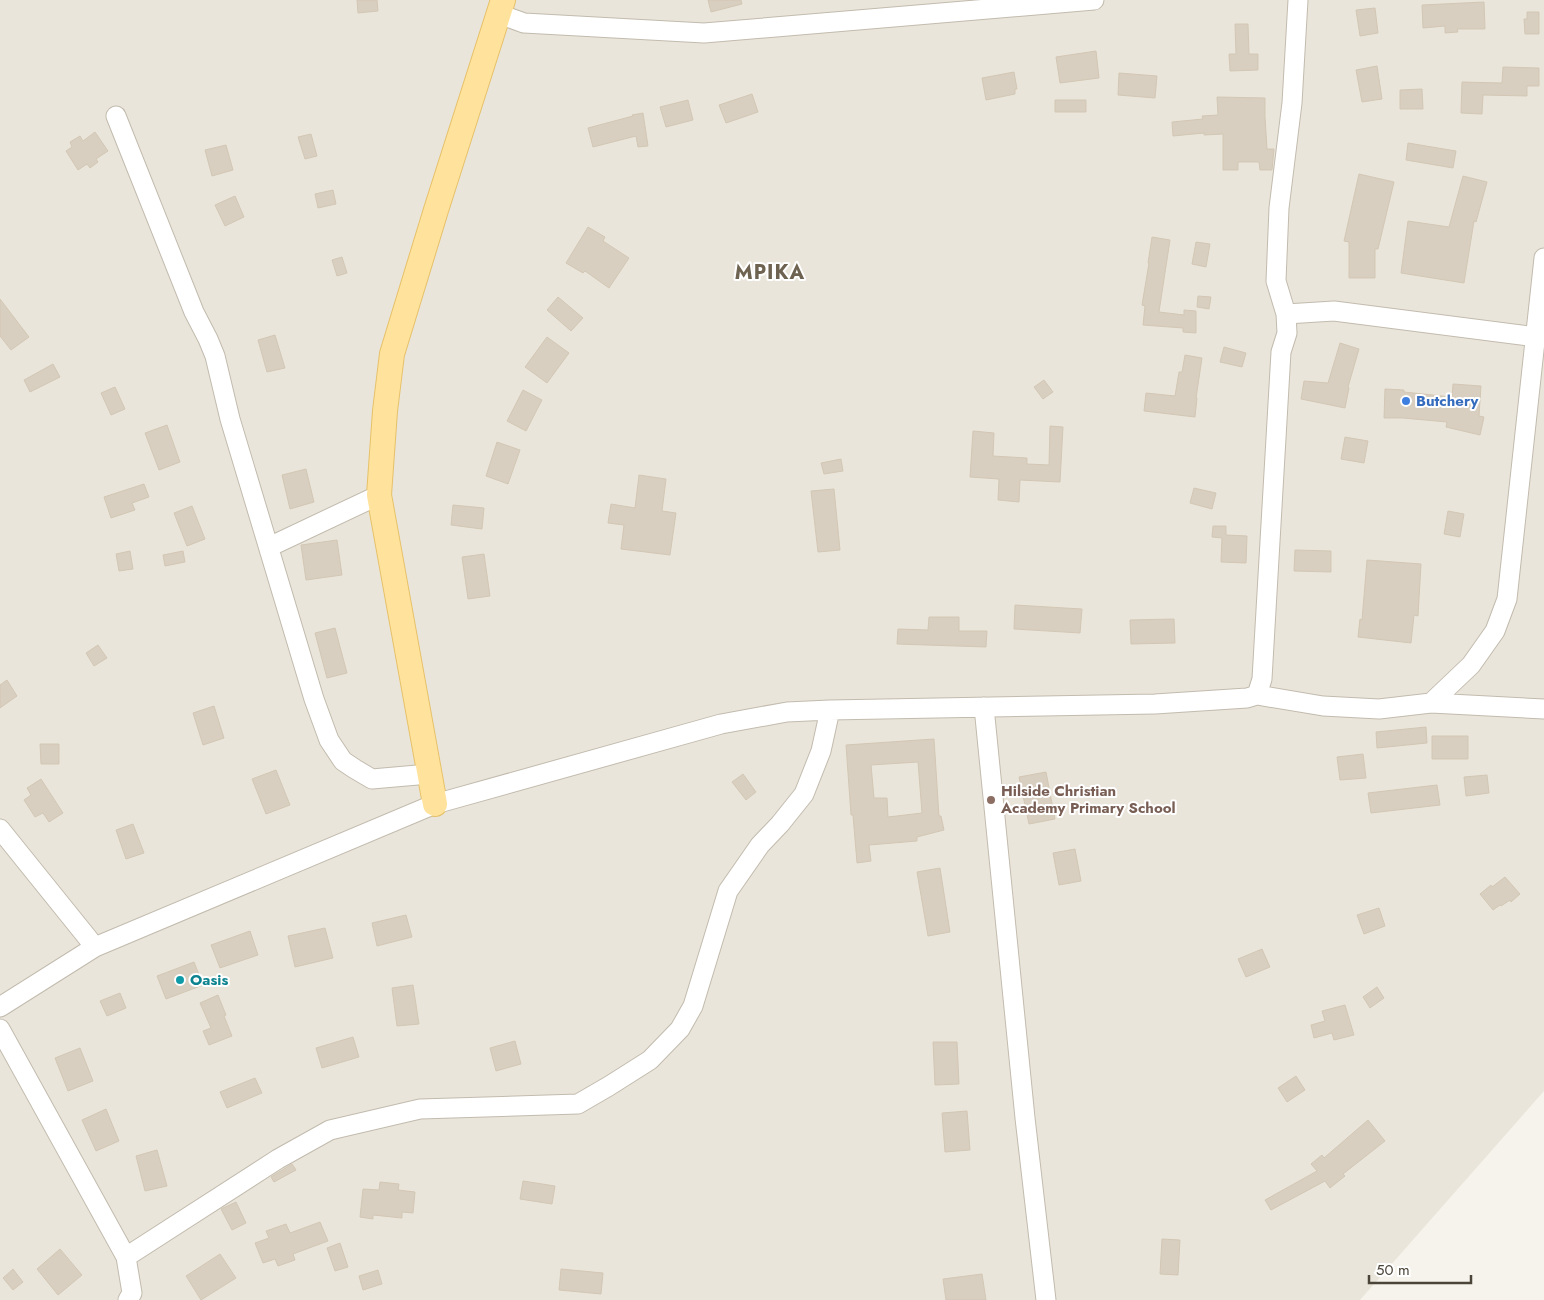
<svg xmlns="http://www.w3.org/2000/svg" width="1544" height="1300" font-family="Jost,sans-serif">
<style>
.residential{fill:#eae5da}
.building{fill:#d8cfc1;stroke:#d3c7b4;fill-rule:evenodd}
.lines{fill:none;stroke-linecap:round;stroke-linejoin:round}
.minor-casing{stroke:#c2bbae;stroke-width:21}
.major-casing{stroke:#e6c16a;stroke-width:26}
.minor{stroke:#fff;stroke-width:19}
.major{stroke:#ffe39c;stroke-width:24}
.shop-dot{fill:#3f7fe0;stroke:#fff;stroke-width:2}
.education-dot{fill:#8d6e63;stroke:#fff;stroke-width:2}
.culture-dot{fill:#0f9aa8;stroke:#fff;stroke-width:2}
.labels{text-anchor:middle;dominant-baseline:central;stroke-width:4;stroke-linejoin:round;paint-order:stroke}
.shop-label{font-size:15px;font-weight:bold;fill:#366cbe;stroke:#fff;text-anchor:start}
.education-label{font-size:15px;font-weight:bold;fill:#785e54;stroke:#fff;text-anchor:start}
.culture-label{font-size:15px;font-weight:bold;fill:#0d838f;stroke:#fff;text-anchor:start}
.district-label{font-size:20px;font-weight:bold;letter-spacing:1px;fill:#6e6250;stroke:#fff}
</style>
<rect width="100%" height="100%" fill="#f6f3ec"/>
<path class="residential" d="M 0,0 L 1544,0 L 1544,1091 L 1360,1300 L 0,1300 Z"/>
<path class="building" d="M 357,0 L 377,0 L 378,11 L 358,13 Z
M 708,0 L 741,0 L 742,4 L 711,12 Z
M 1484,2 L 1485,29 L 1457,29 L 1458,32 L 1445,33 L 1445,26 L 1423,28 L 1422,5 Z
M 1375,8 L 1378,33 L 1360,36 L 1356,10 Z
M 1527,12 L 1539,12 L 1539,34 L 1525,34 L 1524,19 L 1527,19 Z
M 1235,24 L 1248,24 L 1249,54 L 1258,54 L 1258,70 L 1230,71 L 1229,54 L 1236,54 Z
M 1096,51 L 1099,78 L 1060,83 L 1056,57 Z
M 1377,66 L 1382,99 L 1362,102 L 1356,70 Z
M 1503,67 L 1539,68 L 1539,86 L 1527,86 L 1527,96 L 1483,95 L 1482,114 L 1461,113 L 1462,82 L 1502,83 Z
M 1014,72 L 1017,89 L 1015,89 L 1015,94 L 986,100 L 982,78 Z
M 1119,73 L 1157,76 L 1155,98 L 1118,95 Z
M 1422,89 L 1423,109 L 1400,109 L 1400,90 Z
M 752,94 L 758,112 L 726,123 L 719,105 Z
M 1217,97 L 1265,98 L 1265,117 L 1267,149 L 1274,149 L 1272,170 L 1260,170 L 1259,162 L 1238,162 L 1238,170 L 1223,170 L 1223,134 L 1204,135 L 1204,133 L 1173,136 L 1172,122 L 1203,119 L 1202,116 L 1218,115 Z
M 688,100 L 693,120 L 666,127 L 660,107 Z
M 1055,100 L 1086,100 L 1086,112 L 1055,112 Z
M 643,113 L 648,146 L 638,147 L 636,136 L 593,147 L 588,128 L 633,116 L 632,115 Z
M 95,132 L 108,151 L 96,159 L 98,162 L 90,168 L 87,164 L 78,170 L 66,151 L 72,147 L 70,142 L 80,136 L 83,141 Z
M 311,134 L 317,156 L 305,159 L 298,137 Z
M 1408,143 L 1456,151 L 1453,168 L 1406,160 Z
M 226,145 L 233,170 L 212,176 L 205,150 Z
M 1359,174 L 1394,182 L 1378,249 L 1375,249 L 1375,278 L 1349,278 L 1349,242 L 1344,241 Z
M 1463,176 L 1487,182 L 1476,222 L 1474,221 L 1464,283 L 1401,273 L 1408,221 L 1449,227 Z
M 333,190 L 336,204 L 318,208 L 315,194 Z
M 235,196 L 244,217 L 225,226 L 215,205 Z
M 588,227 L 605,237 L 603,241 L 629,258 L 609,288 L 585,271 L 583,273 L 566,263 Z
M 1152,237 L 1170,240 L 1159,312 L 1184,315 L 1184,310 L 1196,311 L 1196,333 L 1183,332 L 1183,328 L 1143,325 L 1145,306 L 1142,305 L 1149,263 L 1148,263 Z
M 1196,242 L 1210,244 L 1206,267 L 1192,264 Z
M 342,257 L 347,273 L 337,276 L 332,260 Z
M 1198,296 L 1211,297 L 1209,309 L 1197,307 Z
M 558,297 L 583,318 L 571,331 L 547,310 Z
M 0,299 L 29,337 L 11,350 L 0,336 Z
M 275,335 L 285,368 L 267,372 L 258,340 Z
M 547,337 L 569,353 L 547,383 L 525,367 Z
M 1340,343 L 1359,349 L 1348,387 L 1349,388 L 1345,408 L 1301,399 L 1304,381 L 1328,383 Z
M 1224,347 L 1246,353 L 1242,367 L 1220,362 Z
M 1185,355 L 1202,358 L 1196,398 L 1197,398 L 1195,417 L 1144,411 L 1146,393 L 1175,396 L 1179,372 L 1182,372 Z
M 53,364 L 60,377 L 30,392 L 24,380 Z
M 1044,380 L 1053,392 L 1043,399 L 1034,387 Z
M 1453,384 L 1481,386 L 1479,416 L 1484,417 L 1480,435 L 1446,427 L 1447,422 L 1403,418 L 1384,418 L 1385,389 L 1404,390 L 1404,392 L 1452,397 Z
M 115,387 L 125,409 L 111,415 L 101,393 Z
M 523,390 L 542,400 L 526,431 L 507,421 Z
M 167,425 L 180,462 L 159,470 L 145,433 Z
M 1050,426 L 1063,427 L 1060,482 L 1020,480 L 1019,502 L 998,500 L 999,479 L 970,477 L 973,431 L 994,433 L 993,456 L 1027,458 L 1027,464 L 1049,465 Z
M 1345,437 L 1368,441 L 1364,463 L 1341,459 Z
M 497,442 L 520,450 L 508,484 L 486,476 Z
M 841,459 L 843,471 L 824,474 L 821,463 Z
M 306,469 L 314,502 L 290,509 L 282,475 Z
M 639,475 L 666,479 L 662,511 L 676,513 L 670,555 L 621,549 L 624,525 L 608,523 L 611,504 L 635,508 Z
M 144,484 L 149,497 L 132,503 L 135,510 L 111,518 L 104,497 Z
M 1194,488 L 1216,493 L 1212,509 L 1190,503 Z
M 834,489 L 840,550 L 818,552 L 811,491 Z
M 453,505 L 484,508 L 482,529 L 451,525 Z
M 192,506 L 205,539 L 187,546 L 174,513 Z
M 1448,511 L 1464,514 L 1460,537 L 1444,534 Z
M 1213,526 L 1226,526 L 1226,535 L 1247,536 L 1246,563 L 1221,562 L 1222,538 L 1212,537 Z
M 337,540 L 342,575 L 306,580 L 301,545 Z
M 1295,550 L 1331,551 L 1331,572 L 1294,571 Z
M 130,551 L 133,569 L 119,571 L 116,554 Z
M 183,551 L 185,562 L 165,566 L 163,555 Z
M 484,554 L 490,596 L 468,599 L 462,557 Z
M 1367,560 L 1421,564 L 1418,616 L 1414,615 L 1411,643 L 1358,637 L 1360,619 L 1362,620 Z
M 1015,605 L 1082,609 L 1080,633 L 1014,629 Z
M 929,617 L 959,617 L 959,631 L 987,631 L 986,647 L 897,644 L 898,629 L 928,630 Z
M 1174,619 L 1175,643 L 1131,644 L 1130,620 Z
M 335,628 L 347,673 L 327,678 L 315,633 Z
M 98,645 L 107,658 L 94,666 L 86,653 Z
M 7,680 L 17,696 L 0,708 L 0,685 Z
M 214,706 L 224,738 L 203,745 L 193,713 Z
M 1426,727 L 1427,743 L 1377,748 L 1376,732 Z
M 1432,736 L 1468,736 L 1468,759 L 1432,759 Z
M 934,739 L 939,816 L 941,816 L 944,830 L 917,837 L 917,841 L 869,845 L 871,861 L 857,863 L 853,815 L 851,815 L 846,745 ZM 918,762 L 922,813 L 888,817 L 887,798 L 874,798 L 871,765 Z
M 40,744 L 59,744 L 59,764 L 41,764 Z
M 1363,754 L 1366,778 L 1340,780 L 1337,757 Z
M 276,770 L 290,805 L 266,814 L 252,779 Z
M 1046,772 L 1055,819 L 1029,824 L 1019,777 Z
M 743,774 L 756,792 L 746,800 L 732,782 Z
M 1487,775 L 1489,793 L 1466,796 L 1464,777 Z
M 41,779 L 63,813 L 49,822 L 43,813 L 35,817 L 24,800 L 31,795 L 27,788 Z
M 1437,785 L 1440,805 L 1371,813 L 1368,793 Z
M 133,824 L 144,853 L 126,859 L 116,830 Z
M 1075,849 L 1081,881 L 1059,885 L 1053,853 Z
M 940,868 L 950,932 L 928,936 L 917,872 Z
M 1505,877 L 1520,894 L 1511,902 L 1510,900 L 1501,906 L 1500,905 L 1493,910 L 1480,894 L 1491,885 L 1492,887 Z
M 1379,908 L 1385,926 L 1364,934 L 1357,915 Z
M 406,915 L 412,937 L 377,946 L 372,923 Z
M 325,928 L 333,958 L 295,967 L 288,936 Z
M 250,931 L 258,955 L 220,968 L 211,945 Z
M 1262,949 L 1270,967 L 1246,977 L 1238,959 Z
M 194,962 L 203,985 L 166,999 L 157,976 Z
M 413,985 L 419,1024 L 397,1026 L 392,988 Z
M 1377,987 L 1384,998 L 1370,1008 L 1363,997 Z
M 120,993 L 126,1008 L 107,1016 L 100,1001 Z
M 218,995 L 226,1015 L 224,1016 L 232,1036 L 209,1045 L 203,1031 L 211,1028 L 200,1003 Z
M 1345,1005 L 1354,1035 L 1334,1040 L 1332,1033 L 1314,1038 L 1311,1025 L 1325,1021 L 1322,1011 Z
M 353,1037 L 359,1057 L 322,1068 L 316,1048 Z
M 515,1041 L 521,1064 L 496,1071 L 490,1048 Z
M 933,1042 L 957,1042 L 959,1084 L 935,1085 Z
M 80,1048 L 93,1081 L 68,1091 L 55,1058 Z
M 1296,1076 L 1305,1090 L 1287,1102 L 1278,1088 Z
M 255,1078 L 262,1093 L 227,1108 L 220,1092 Z
M 106,1109 L 119,1141 L 96,1151 L 82,1120 Z
M 967,1111 L 970,1150 L 945,1152 L 942,1113 Z
M 1368,1120 L 1385,1141 L 1343,1174 L 1345,1176 L 1330,1188 L 1325,1181 L 1271,1210 L 1265,1200 L 1317,1171 L 1311,1164 L 1322,1155 L 1324,1158 Z
M 157,1150 L 167,1186 L 145,1191 L 136,1156 Z
M 292,1164 L 296,1170 L 274,1182 L 271,1177 Z
M 523,1181 L 555,1186 L 552,1204 L 520,1199 Z
M 380,1182 L 399,1184 L 398,1190 L 415,1192 L 413,1213 L 402,1212 L 402,1218 L 373,1215 L 373,1219 L 360,1217 L 363,1189 L 379,1190 Z
M 236,1202 L 246,1223 L 232,1230 L 221,1209 Z
M 320,1222 L 328,1241 L 293,1254 L 295,1260 L 278,1266 L 275,1259 L 263,1263 L 255,1243 L 269,1238 L 266,1231 L 286,1224 L 290,1233 Z
M 1162,1239 L 1180,1240 L 1178,1275 L 1160,1274 Z
M 340,1243 L 348,1267 L 335,1271 L 327,1248 Z
M 60,1249 L 82,1275 L 58,1295 L 37,1269 Z
M 220,1254 L 236,1278 L 201,1300 L 186,1276 Z
M 13,1269 L 23,1282 L 13,1290 L 3,1278 Z
M 561,1269 L 603,1273 L 601,1294 L 559,1290 Z
M 378,1270 L 382,1284 L 363,1290 L 359,1276 Z
M 982,1274 L 986,1300 L 946,1300 L 943,1279 Z"/>
<g class="lines">
<defs>
<path id="minor" d="M 499,14 L 524,23 L 704,33 L 1094,0
M 116,116 L 194,312 L 208,339 L 215,356 L 230,419 L 314,699 L 329,740 L 343,761 L 355,769 L 372,779 L 429,774
M 1286,314 L 1276,281 L 1279,208 L 1292,103 L 1298,0
M 269,547 L 379,495
M 1257,695 L 1262,679 L 1281,352 L 1287,333 L 1286,314 L 1334,311 L 1544,338
M 1431,703 L 1471,665 L 1495,631 L 1507,599 L 1544,258
M 984,707 L 1025,1118 L 1046,1300
M 0,829 L 95,947
M 0,1007 L 95,947 L 435,804 L 721,724 L 787,712 L 830,710 L 1155,704 L 1247,698 L 1257,695 L 1323,706 L 1379,709 L 1431,703 L 1544,709
M 0,1029 L 126,1257 L 132,1293 L 128,1300
M 126,1257 L 278,1159 L 330,1130 L 420,1109 L 578,1104 L 609,1086 L 650,1060 L 680,1029 L 693,1006 L 728,891 L 760,845 L 780,824 L 804,794 L 821,751 L 830,710"/>
<path id="major" d="M 435,804 L 379,495 L 385,411 L 392,354 L 436,210 L 503,0"/>
</defs>
<use href="#minor" class="minor-casing"/>
<use href="#major" class="major-casing"/>
<use href="#minor" class="minor"/>
<use href="#major" class="major"/>
</g>
<circle class="shop-dot" cx="1406" cy="401" r="5"/>
<circle class="education-dot" cx="991" cy="800" r="5"/>
<circle class="culture-dot" cx="180" cy="980" r="5"/>
<g class="labels">
<g class="shop-label">
<text x="1416" y="401">Butchery</text>
</g>
<g class="education-label">
<text x="1001" y="791">Hilside Christian<tspan x="1001" dy="17">Academy Primary School</tspan></text>
</g>
<g class="culture-label">
<text x="190" y="980">Oasis</text>
</g>
<g class="district-label">
<text x="770" y="272">MPIKA</text>
</g>
</g>
<path d="M1369 1275v8h102v-8" fill="none" stroke="#4b4439" stroke-width="2.5"/>
<text x="1376" y="1275" font-size="15" fill="#4b4439" stroke="#ffffff" stroke-width="4" paint-order="stroke">50 m</text>
</svg>
